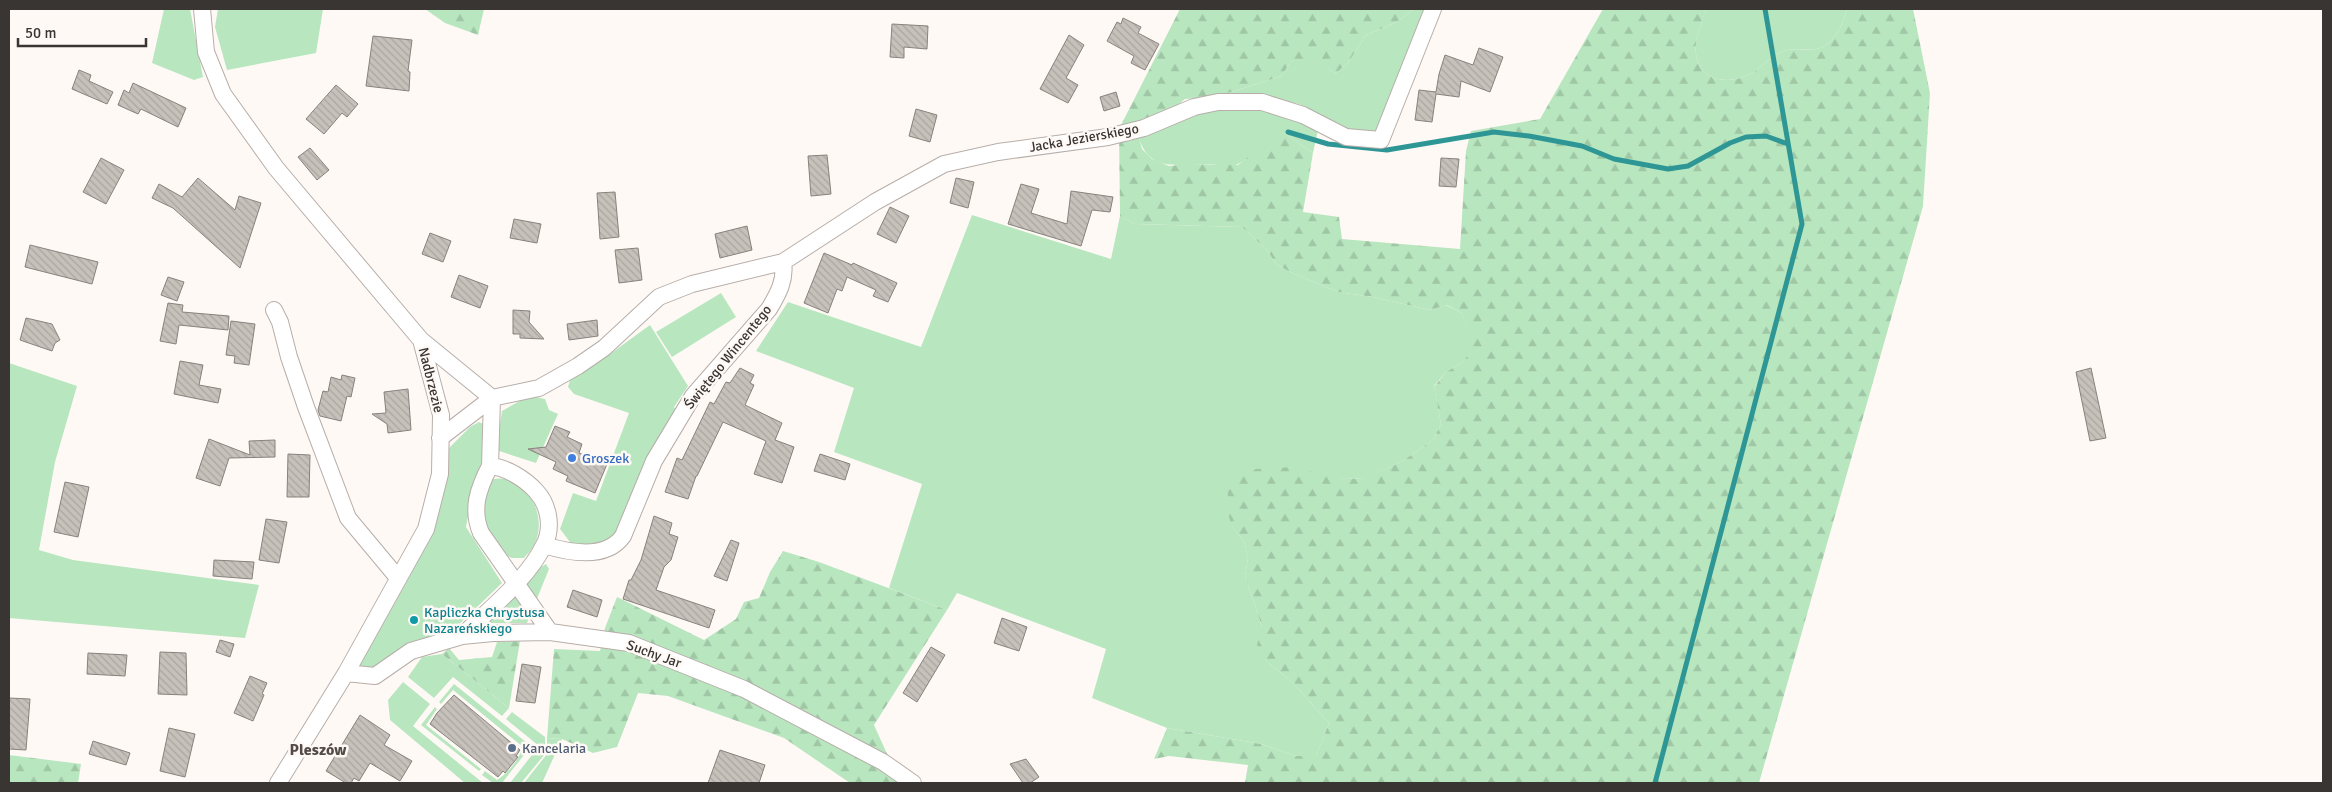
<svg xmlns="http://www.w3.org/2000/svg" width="2332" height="792" font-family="Signika,sans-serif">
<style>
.green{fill:#b8e6bf}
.forest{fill:url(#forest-firs)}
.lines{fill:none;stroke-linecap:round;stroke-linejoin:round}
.stream{stroke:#2e9796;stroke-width:5}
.building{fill:url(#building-back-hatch);stroke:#87827b}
.street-casing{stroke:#b7aea9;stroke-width:18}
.street{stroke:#fff;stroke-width:16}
.shop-dot{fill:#3f7fe0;stroke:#fff9f6;stroke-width:2}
.culture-dot{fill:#0f9aa8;stroke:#fff9f6;stroke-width:2}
.service-dot{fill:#5c6f8a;stroke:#fff9f6;stroke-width:2}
.labels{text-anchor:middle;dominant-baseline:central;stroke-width:5;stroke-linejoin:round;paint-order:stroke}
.street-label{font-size:14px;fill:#383533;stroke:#fff9f6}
.shop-label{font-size:14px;fill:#366cbe;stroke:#fff9f6;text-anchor:start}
.culture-label{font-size:14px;fill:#0d838f;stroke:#fff9f6;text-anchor:start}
.service-label{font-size:14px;fill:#4e5e75;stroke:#fff9f6;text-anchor:start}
.quarter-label{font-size:16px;font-weight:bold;fill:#534b48;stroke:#fff9f6}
</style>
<defs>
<pattern id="forest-firs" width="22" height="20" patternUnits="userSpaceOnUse" patternTransform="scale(1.25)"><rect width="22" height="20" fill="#b8e6bf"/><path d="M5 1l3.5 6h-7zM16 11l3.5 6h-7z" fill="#9fc6a5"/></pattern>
<pattern id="building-back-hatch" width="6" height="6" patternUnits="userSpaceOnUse" patternTransform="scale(1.25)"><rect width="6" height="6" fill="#c6c1ba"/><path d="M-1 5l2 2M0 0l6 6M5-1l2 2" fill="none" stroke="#aba6a0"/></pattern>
</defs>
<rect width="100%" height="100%" fill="#fff9f6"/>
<path class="green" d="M 164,9 L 190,9 L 203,77 L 194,80 L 152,63 Z
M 218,9 L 323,9 L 316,53 L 227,70 L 215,27 Z
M 1414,9 L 1428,9 L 1380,135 L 1348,130 L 1299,104 L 1252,93 L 1215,97 L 1282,76 L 1290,62 L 1306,58 L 1336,73 L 1348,63 L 1366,35 L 1397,22 Z
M 1706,9 L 1847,9 C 1843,24 1834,46 1816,49 C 1805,51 1792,47 1781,52 C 1770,56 1761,68 1750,74 C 1728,85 1700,82 1696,54 C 1694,40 1702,22 1706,9 Z
M 1224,106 L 1262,106 L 1318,130 L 1313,153 L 1284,133 C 1268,142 1256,154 1240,163 C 1233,168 1218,165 1210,164 C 1179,164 1148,174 1138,135 L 1185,116 Z
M 972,215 L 1111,259 L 1120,216 L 1135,224 L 1242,227 L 1267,250 L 1276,264 L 1292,273 L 1338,292 L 1373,297 L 1430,310 L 1446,305 L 1462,313 L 1474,347 L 1463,362 L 1446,372 L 1434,386 L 1441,424 L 1433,440 L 1401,462 L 1366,478 L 1345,479 L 1327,476 L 1232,527 L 1244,541 L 1248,558 L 1245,576 L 1262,627 L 1266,661 L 1292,682 L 1329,723 L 1316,756 L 1296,756 L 1261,744 L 1167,728 L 1092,698 L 1106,649 L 957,593 L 947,610 L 889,588 L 922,484 L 834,452 L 854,388 L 756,351 L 788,302 L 921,347 Z
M 721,293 L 736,317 L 672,357 L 656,332 Z
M 650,325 L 688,386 L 674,407 L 677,412 L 617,536 L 601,547 L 573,546 L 560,529 L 573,493 L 596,501 L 629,413 L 574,394 L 568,387 L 571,377 L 594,359 L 599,362 Z
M 9,363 L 77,386 L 55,462 L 39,550 L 73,560 L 259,585 L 245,638 L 9,618 Z
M 536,397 L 545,399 L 549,410 L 558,414 L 536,463 L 496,450 L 502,411 L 525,398 Z
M 479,422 L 486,425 L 484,456 L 472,494 L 466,527 L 502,583 L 453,630 L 408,644 L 369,671 L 358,666 C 390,609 455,515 448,449 L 470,427 Z
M 493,479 C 527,473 549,517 534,545 C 532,550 527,554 524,558 C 520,558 516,558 512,558 C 499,555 482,525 482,513 C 482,499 485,490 493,479 Z
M 546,564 L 549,569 L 536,601 L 528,595 L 526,583 L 536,570 Z
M 515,594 L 530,615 L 527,623 L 486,623 Z
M 442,654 L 509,708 L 502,716 L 453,677 L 434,698 L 408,677 L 422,657 Z
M 403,682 L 430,704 L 413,726 L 483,783 L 465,783 L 390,720 L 388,700 Z
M 454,684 L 531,746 L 502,783 L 493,783 L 482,775 L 485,771 L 497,780 C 509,772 518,761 523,747 L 453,690 L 441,704 L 439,702 Z
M 435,707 L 437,709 L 426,725 L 481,769 L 479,771 L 421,725 Z
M 512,712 L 545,737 L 545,754 L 521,783 L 510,783 L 539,746 L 506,719 Z
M 547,738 L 562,739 L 542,783 L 524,783 L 547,754 Z"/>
<path class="forest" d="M 425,9 L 484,9 L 478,35 L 445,23 Z
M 1180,9 L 1414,9 L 1397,22 L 1366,35 L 1348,63 L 1336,73 L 1306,59 L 1290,62 L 1282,76 L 1215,97 L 1185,99 L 1170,111 L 1136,127 L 1142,149 L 1152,159 L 1169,166 L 1188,164 L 1238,165 L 1267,142 L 1284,133 L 1313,153 L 1303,212 L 1339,217 L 1342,239 L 1460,249 L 1466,151 L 1471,131 L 1540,119 L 1603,9 L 1706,9 C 1702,22 1694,40 1696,54 C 1700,82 1728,85 1750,74 C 1761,68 1770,56 1781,52 C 1792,47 1805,51 1816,49 C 1834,46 1843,24 1847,9 L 1913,9 L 1930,93 L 1923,206 L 1759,783 L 1245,783 L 1248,765 L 1169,756 L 1154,759 L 1167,728 L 1261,744 L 1296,756 L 1316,756 L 1329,723 L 1292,682 L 1266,661 L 1257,645 L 1262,627 L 1245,576 L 1248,558 L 1244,541 L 1232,527 L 1227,510 L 1228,491 L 1239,477 L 1256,469 L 1292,467 L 1345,479 L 1365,478 L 1401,462 L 1433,440 L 1441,424 L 1434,387 L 1446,372 L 1463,362 L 1473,347 L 1462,313 L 1447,305 L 1430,310 L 1373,297 L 1338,292 L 1292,273 L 1276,264 L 1267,250 L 1242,227 L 1135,224 L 1120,216 L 1119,129 Z
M 783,551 L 819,562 L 947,610 L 874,725 L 888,756 L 907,783 L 850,783 L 784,738 L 668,696 L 638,693 L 617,747 L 593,753 L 562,739 L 547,738 L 554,649 L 600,651 L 605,628 L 617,597 L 704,640 L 736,619 L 744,602 L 759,598 L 770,572 Z
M 520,641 L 509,708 L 442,654 L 449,648 L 459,660 L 492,657 L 497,642 Z
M 9,755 L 81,764 L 78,783 L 9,783 Z"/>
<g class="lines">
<path class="stream" d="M 1288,132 L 1328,144 L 1387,150 L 1494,132 L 1529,136 L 1582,146 L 1614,159 L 1668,169 L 1688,166 L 1730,143 L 1746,137 L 1766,136 L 1788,144
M 1655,783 L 1802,224 L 1765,9"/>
</g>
<path class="building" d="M 1123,18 L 1141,27 L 1138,33 L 1159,44 L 1145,70 L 1131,63 L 1134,56 L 1107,41 L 1117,22 L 1121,24 Z
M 892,24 L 928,26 L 927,49 L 904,47 L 904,58 L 890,57 Z
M 1069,35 L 1084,45 L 1066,78 L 1078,85 L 1068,103 L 1040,89 Z
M 373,36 L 412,40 L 408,71 L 410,72 L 409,91 L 366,86 Z
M 1479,48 L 1503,57 L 1490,92 L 1461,81 L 1459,97 L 1436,94 L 1432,122 L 1415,120 L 1419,90 L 1436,92 L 1439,74 L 1445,55 L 1473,65 Z
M 79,70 L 91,75 L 89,81 L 113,92 L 107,104 L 72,89 Z
M 133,83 L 186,108 L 178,127 L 141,109 L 138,114 L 118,105 L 124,90 L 129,93 Z
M 336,85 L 358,104 L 347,117 L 342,113 L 324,134 L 306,119 Z
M 1116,92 L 1120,106 L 1104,111 L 1100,97 Z
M 916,109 L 937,115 L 930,142 L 909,136 Z
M 310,148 L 329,170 L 317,180 L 298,157 Z
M 827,155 L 831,194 L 811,196 L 808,156 Z
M 101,158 L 124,170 L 106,204 L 83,192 Z
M 1441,158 L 1459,159 L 1456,187 L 1439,186 Z
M 198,178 L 235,210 L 239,196 L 261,203 L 240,268 L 173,208 L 152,198 L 159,184 L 182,197 Z
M 956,178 L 974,182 L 968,208 L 950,203 Z
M 1021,184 L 1039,189 L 1031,213 L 1067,224 L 1071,191 L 1113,197 L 1110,212 L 1092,210 L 1081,246 L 1008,224 Z
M 615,192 L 619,237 L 600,239 L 597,193 Z
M 890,207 L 909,216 L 896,243 L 877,234 Z
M 514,219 L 541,224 L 537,243 L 510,238 Z
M 747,226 L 752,250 L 720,258 L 715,234 Z
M 430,233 L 451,241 L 443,262 L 422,254 Z
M 30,245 L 98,262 L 92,284 L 25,267 Z
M 638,248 L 642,280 L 619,283 L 615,250 Z
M 824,253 L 852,265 L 853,263 L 897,283 L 888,302 L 873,296 L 876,290 L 847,277 L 842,291 L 837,289 L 828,313 L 804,303 Z
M 459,275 L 488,286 L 480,308 L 451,297 Z
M 168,277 L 184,282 L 177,301 L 161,295 Z
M 168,303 L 183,305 L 182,312 L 229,316 L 228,330 L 179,325 L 176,344 L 160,341 Z
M 513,310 L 530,311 L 529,322 L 544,339 L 520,338 L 520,334 L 513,334 Z
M 26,318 L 52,324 L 60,340 L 55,343 L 52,351 L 20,340 Z
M 597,320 L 598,336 L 569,340 L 567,324 Z
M 231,321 L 255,324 L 249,365 L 234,363 L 235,356 L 226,355 Z
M 180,361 L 203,365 L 199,385 L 221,389 L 218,403 L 174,394 Z
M 740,368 L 754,375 L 750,383 L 754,385 L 745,405 L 782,423 L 775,440 L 794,447 L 782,483 L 754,474 L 766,441 L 723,422 L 697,476 L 696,476 L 688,499 L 665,492 L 677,458 L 682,460 L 710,402 L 714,404 L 726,382 L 730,383 Z
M 2091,368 L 2106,438 L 2090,441 L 2076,372 Z
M 342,375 L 355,378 L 351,397 L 347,396 L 341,421 L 320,416 L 318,410 L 323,391 L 328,392 L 331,377 L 341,380 Z
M 408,389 L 411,430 L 388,433 L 387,424 L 372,414 L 386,413 L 384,392 Z
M 555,426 L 570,432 L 567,437 L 582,444 L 579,453 L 607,464 L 595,493 L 566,481 L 568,476 L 553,469 L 556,462 L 528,449 L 546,447 Z
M 209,439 L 250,455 L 249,441 L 275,440 L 275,457 L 229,458 L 220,486 L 196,478 Z
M 288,454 L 310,455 L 309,497 L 287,497 Z
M 820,454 L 850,464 L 845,480 L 814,471 Z
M 65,482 L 89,487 L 78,537 L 54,532 Z
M 654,516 L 672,523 L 669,534 L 678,537 L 671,560 L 664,567 L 656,590 L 715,610 L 709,628 L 623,599 L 629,580 L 631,580 L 641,560 Z
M 266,519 L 287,522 L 279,563 L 259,560 Z
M 731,540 L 739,543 L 727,581 L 714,576 Z
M 214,560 L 254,562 L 252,579 L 213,576 Z
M 573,590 L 602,600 L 597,617 L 567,607 Z
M 1002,618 L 1027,627 L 1019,651 L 994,643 Z
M 220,640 L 234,644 L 230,657 L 216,652 Z
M 931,647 L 945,655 L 917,702 L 903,693 Z
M 160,652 L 186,653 L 187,695 L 158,694 Z
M 88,653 L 127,655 L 125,676 L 87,674 Z
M 522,664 L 541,667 L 535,703 L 516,701 Z
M 250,676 L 267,683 L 262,694 L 264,695 L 253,721 L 234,713 Z
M 454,695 L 520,750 L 516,756 L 518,757 L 505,773 L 503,771 L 498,777 L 430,724 L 437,713 Z
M 9,698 L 30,699 L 26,750 L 9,749 Z
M 360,715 L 390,735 L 384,745 L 412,761 L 400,781 L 370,763 L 359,781 L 354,778 L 351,783 L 346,783 L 326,771 Z
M 169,728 L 195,734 L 185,777 L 160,771 Z
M 93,741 L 130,753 L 126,765 L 89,754 Z
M 720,750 L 765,765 L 759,783 L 708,783 Z
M 1026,759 L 1039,777 L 1030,783 L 1023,783 L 1010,764 Z"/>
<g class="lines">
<defs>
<path id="street" d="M 202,9 L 206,52 L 223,94 L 276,168 L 421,340 L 441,415 L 440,474 L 426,529 L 346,673 L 278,783
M 274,310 L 280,322 L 289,357 L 306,407 L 348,518 L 398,578
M 421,340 L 492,398 L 490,466 C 506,467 525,479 536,491 C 549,505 553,528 544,545 C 528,579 488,610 462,636
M 440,438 L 492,398 L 539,388 L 578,366 L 604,348 L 659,297 L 692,284 L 783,262 L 875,202 L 944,164 L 998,152 L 1108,137 L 1144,128 L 1194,107 L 1218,102 L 1262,102 L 1303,115 L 1346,137 L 1381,140 L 1433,9
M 490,466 C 478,489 471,509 481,533 L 550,632
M 544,545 C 570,553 606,560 623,536 L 654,461 L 693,396 L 769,309 C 778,294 786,280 783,262
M 346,673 L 375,676 L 411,651 L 462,636 L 493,633 L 550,632 L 629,643 L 744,689 L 883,762 L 913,783"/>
</defs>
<use href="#street" class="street-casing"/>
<use href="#street" class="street"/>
</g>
<circle class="shop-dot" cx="572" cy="458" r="5"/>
<circle class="culture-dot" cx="414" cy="620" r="5"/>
<circle class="service-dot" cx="512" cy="748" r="5"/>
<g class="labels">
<g class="street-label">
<text transform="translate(1084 138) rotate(-10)">Jacka Jezierskiego</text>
<text transform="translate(728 357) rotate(-51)">Świętego Wincentego</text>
<text transform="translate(431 380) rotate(76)">Nadbrzezie</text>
<text transform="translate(654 654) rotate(20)">Suchy Jar</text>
</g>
<g class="shop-label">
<text x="582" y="458">Groszek</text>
</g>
<g class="culture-label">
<text x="424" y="612">Kapliczka Chrystusa<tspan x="424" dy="16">Nazareńskiego</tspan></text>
</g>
<g class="service-label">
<text x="522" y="748">Kancelaria</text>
</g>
<g class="quarter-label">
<text x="318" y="750">Pleszów</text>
</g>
</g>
<rect width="2332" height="792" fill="none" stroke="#383533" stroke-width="20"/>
<path d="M18 38v8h128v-8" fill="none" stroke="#383533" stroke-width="2.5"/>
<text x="25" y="38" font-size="15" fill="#383533" stroke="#fff9f6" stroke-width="4" paint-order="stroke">50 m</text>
</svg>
